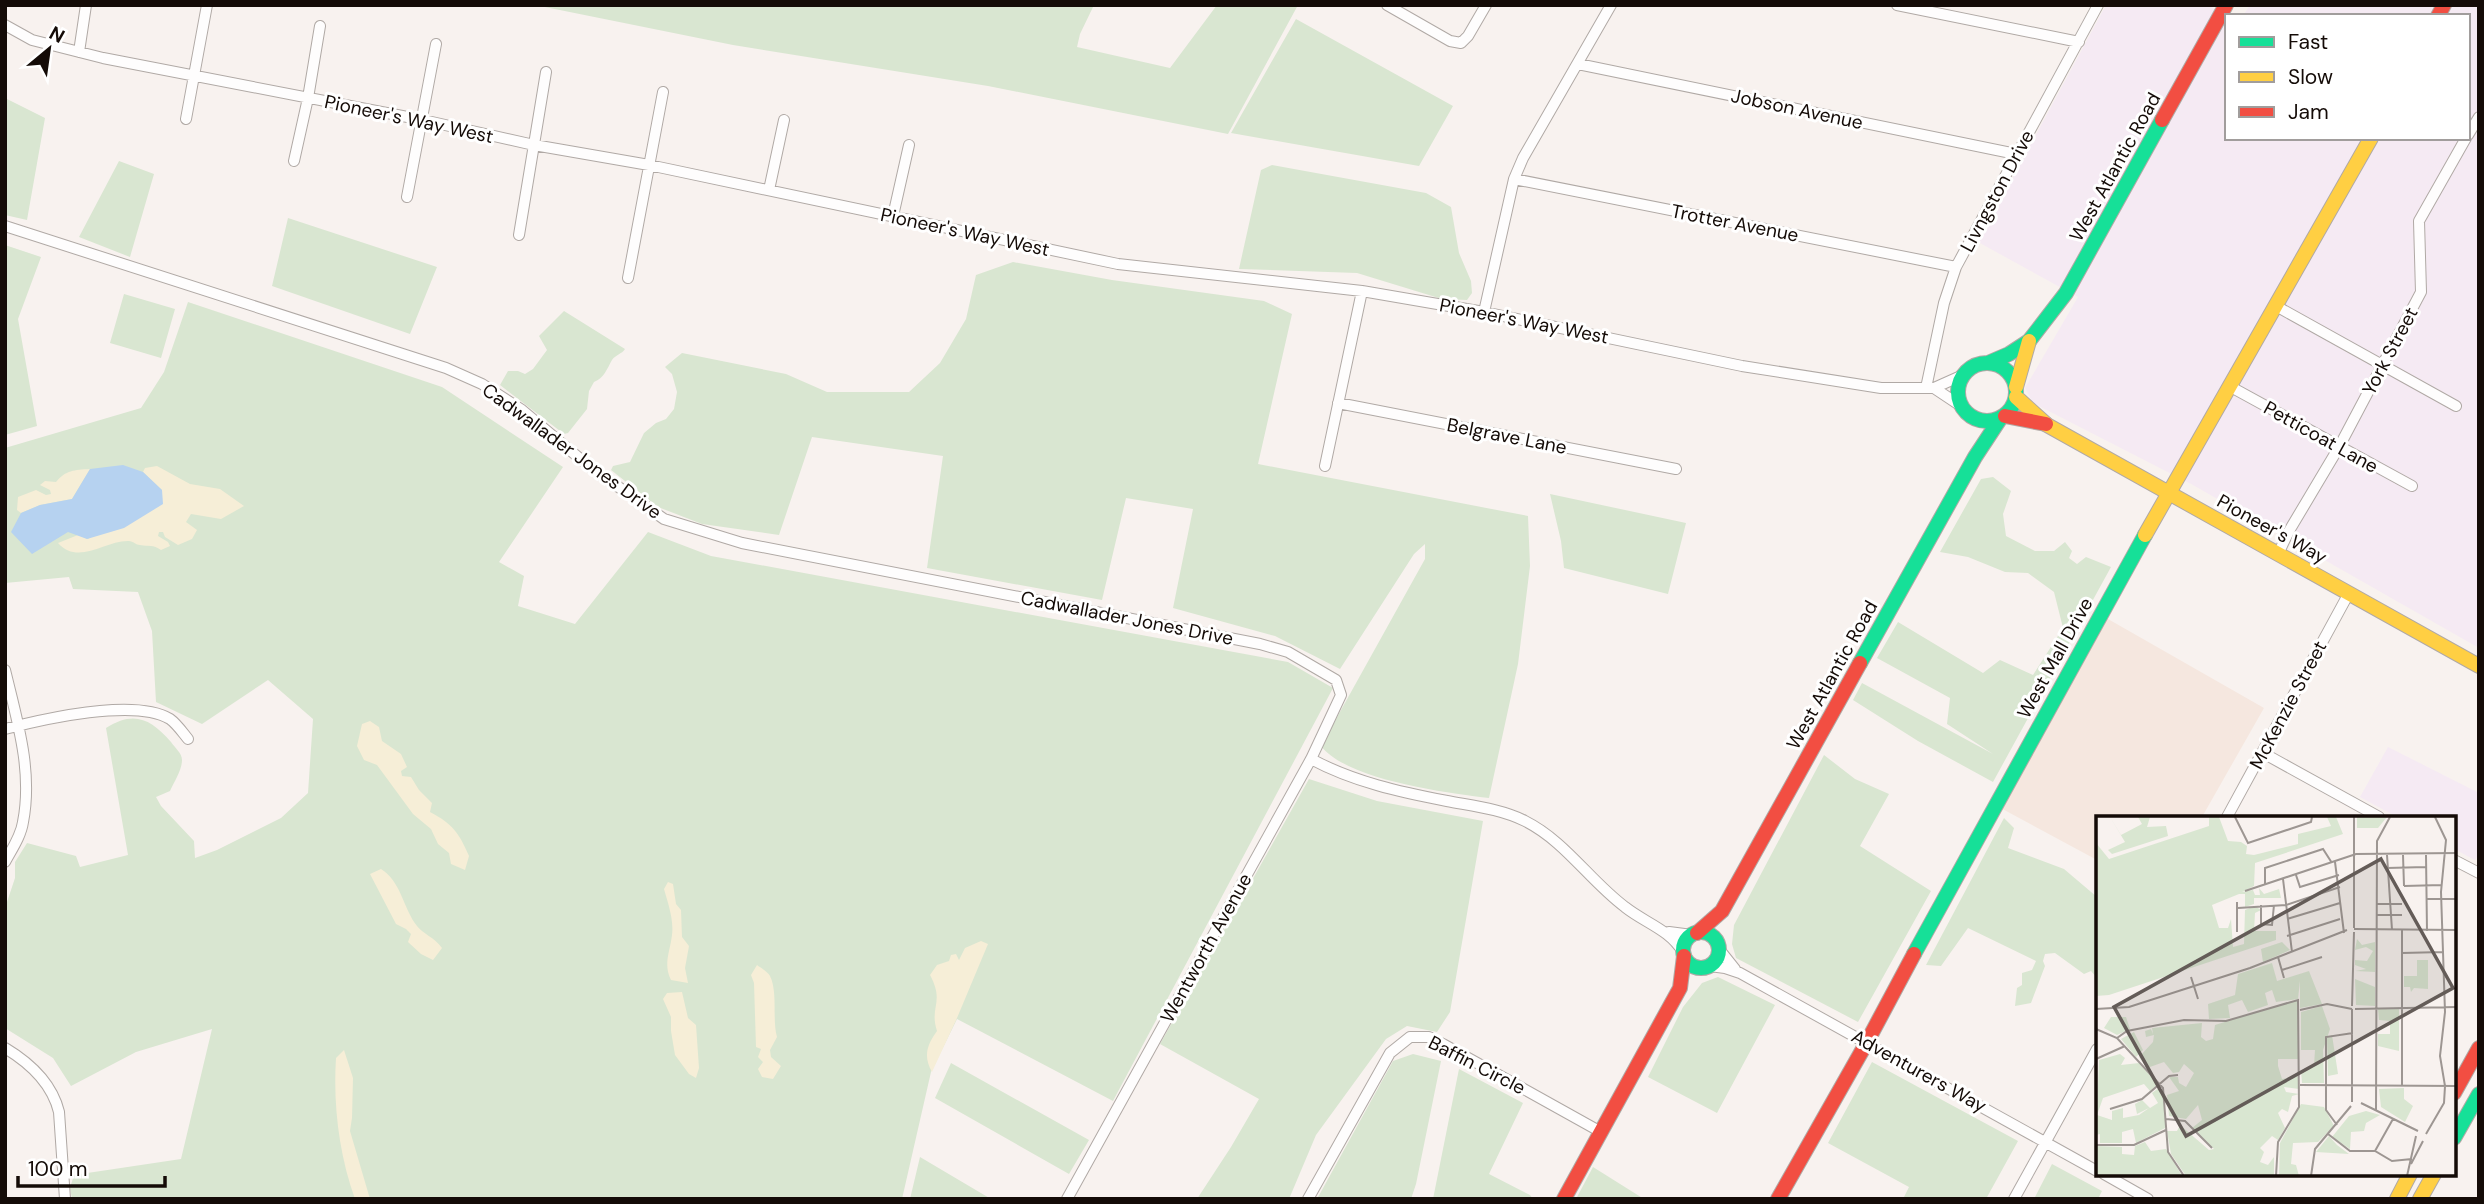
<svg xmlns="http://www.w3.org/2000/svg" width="2484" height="1204" font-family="'DM Sans',sans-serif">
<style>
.commercial{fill:#f5eaf3}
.built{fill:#f5e7df}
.green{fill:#d9e6d1}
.sand{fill:#f6eed7}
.water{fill:#b6d2f0}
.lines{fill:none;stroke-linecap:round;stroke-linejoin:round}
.street-casing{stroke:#b0a9a5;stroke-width:12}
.fast-casing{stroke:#b0a9a5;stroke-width:16}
.slow-casing{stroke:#b0a9a5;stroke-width:16}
.jam-casing{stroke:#b0a9a5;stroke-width:16}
.street{stroke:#fefdfd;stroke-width:10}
.fast{stroke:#16e098;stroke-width:14}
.slow{stroke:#ffcf43;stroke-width:14}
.jam{stroke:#f24e42;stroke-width:14}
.labels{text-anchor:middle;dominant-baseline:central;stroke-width:6;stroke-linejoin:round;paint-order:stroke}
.street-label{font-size:19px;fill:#140b07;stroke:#fff}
.inset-road{fill:none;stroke:#9d9692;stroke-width:2}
.view{fill:#645c58;fill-opacity:0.15;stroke:#645c58;stroke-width:3.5}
.inset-edge{fill:none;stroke:#140b07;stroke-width:3.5}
</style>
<rect width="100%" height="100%" fill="#f8f2ef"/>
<path class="commercial" d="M 2106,5 L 2207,5 L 2228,16 L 2227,138 L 2468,138 L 2468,16 L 2243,16 L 2250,5 L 2479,5 L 2479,648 L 2193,485 L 2033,403 L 2025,388 L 2078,297 L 1978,242 Z
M 2388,747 L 2479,793 L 2479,854 L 2475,860 L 2454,849 L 2454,817 L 2397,817 L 2360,797 Z"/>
<path class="built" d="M 2101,615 L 2264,708 L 2202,817 L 2097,817 L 2097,860 L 1995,805 Z"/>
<path class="green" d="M 535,5 L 1094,5 L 1080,34 L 1077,47 L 1170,68 L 1217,5 L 1298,5 L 1228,134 L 988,86 L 733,45 Z
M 1296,19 L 1453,106 L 1419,166 L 1231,133 Z
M 5,98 L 45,118 L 27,220 L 5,215 Z
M 119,161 L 154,174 L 130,257 L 79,237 Z
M 1272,165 L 1426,193 L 1451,207 L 1459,253 L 1471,281 L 1472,293 L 1467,300 L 1442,299 L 1357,273 L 1239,269 L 1261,170 Z
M 288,218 L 437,267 L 410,334 L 272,286 Z
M 5,245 L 41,257 L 18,319 L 37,426 L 5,435 Z
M 1013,262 L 1112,280 L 1264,301 L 1292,314 L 1258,464 L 1528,516 L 1530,566 L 1518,664 L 1489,798 C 1447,793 1347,780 1321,746 L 1425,559 L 1425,544 L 1414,554 L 1340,669 L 1275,636 L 1173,608 L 1193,509 L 1126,498 L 1102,600 L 927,568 L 943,456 L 812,437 L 779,535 L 702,524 L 658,507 L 611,470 L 613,466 L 630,462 L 644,433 L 656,423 L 666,419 L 674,409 L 677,392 L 672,374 L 665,367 L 682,353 L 786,374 L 827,392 L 909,392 L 940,363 L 966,319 L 976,275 Z
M 124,294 L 175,309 L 161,358 L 110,343 Z
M 188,302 L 442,387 L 563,467 L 499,562 L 524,576 L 518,606 L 575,624 L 648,532 L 711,556 L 1288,662 L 1333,688 L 1113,1101 L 957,1019 L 931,1072 L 902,1199 L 72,1199 L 70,1188 L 74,1175 L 181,1159 L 212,1029 L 136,1052 L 71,1086 L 53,1058 L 5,1028 L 5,908 L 15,878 L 15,862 L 27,843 L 76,856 L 80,867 L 128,855 L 106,728 C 134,710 151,719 171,742 C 175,748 182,753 182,760 C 182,770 174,782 170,791 L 156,797 L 161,806 L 194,841 L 195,858 L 217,850 L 281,818 L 308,793 L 313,719 L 268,680 L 202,724 L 156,702 L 152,631 L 138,592 L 73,589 L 69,577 L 5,583 L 5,448 L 141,408 L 164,372 Z
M 564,311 L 625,349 C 622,354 615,355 612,360 C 607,369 604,378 594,382 L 589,391 L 587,409 L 568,433 L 564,434 L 500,385 L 508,371 L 518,371 L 525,374 L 533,369 L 547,350 L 539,336 Z
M 1993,477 L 2011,491 L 2003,514 L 2006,536 L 2035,551 L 2054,551 L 2065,542 L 2072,551 L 2069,558 L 2077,564 L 2086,557 L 2111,567 L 1993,782 L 1918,741 L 1853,700 L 1862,683 L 1993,754 L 1947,724 L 1950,698 L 1877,658 L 1898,622 L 1983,673 L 2000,660 L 2033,675 L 2063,628 L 2054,592 L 2028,573 L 2005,572 L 1968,557 L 1940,552 L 1981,479 Z
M 1550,494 L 1686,523 L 1668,594 L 1564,568 L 1561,541 Z
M 1824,755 L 1855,779 L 1889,794 L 1860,846 L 1931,891 L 1858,1022 L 1736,958 L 1732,944 L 1734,925 Z
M 1309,779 L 1377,801 L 1483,821 L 1450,1012 L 1437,1032 L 1407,1026 L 1386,1039 L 1316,1135 L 1289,1199 L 1197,1199 L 1231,1147 L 1259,1099 L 1160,1044 Z
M 2004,818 L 2014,828 L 2008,848 L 2064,869 L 2097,897 L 2097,978 L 2091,971 L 2084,974 L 2055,953 L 2045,954 L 2043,961 L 2045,966 L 2031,1003 L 2015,1006 L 2017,988 L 2022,985 L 2022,973 L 2032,970 L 2036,961 L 1968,928 L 1941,966 L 1926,965 Z
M 1718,977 L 1775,1005 L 1717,1113 L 1648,1077 L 1683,1007 L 1702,983 Z
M 1413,1054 L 1441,1061 L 1416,1184 L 1411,1199 L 1317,1199 L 1393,1061 Z
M 1872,1062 L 2018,1141 L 1986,1199 L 1903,1199 L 1909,1187 L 1828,1143 Z
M 951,1063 L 1089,1140 L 1069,1174 L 935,1098 Z
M 1459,1069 L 1523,1103 L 1489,1174 L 1530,1195 L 1533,1199 L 1433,1199 Z
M 920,1157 L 991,1199 L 910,1199 Z
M 2052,1164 L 2102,1191 L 2098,1199 L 2034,1199 Z
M 1593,1167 L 1644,1199 L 1576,1199 Z"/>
<path class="sand" d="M 157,466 L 190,484 L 220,489 L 244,506 L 221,519 L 191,514 L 186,522 L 197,530 L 192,539 L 178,545 L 165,537 L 163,532 L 159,532 L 158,536 L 168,542 L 170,546 L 161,550 C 153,544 149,547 140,545 C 136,545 133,541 129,541 C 105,540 79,566 58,543 L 78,535 L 88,539 L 162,490 L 143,472 L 145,468 Z
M 90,469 L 72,499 L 40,505 L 21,513 L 17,510 L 18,497 L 36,490 L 46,495 L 51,494 L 50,490 L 40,485 L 45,481 L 56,482 C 66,470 74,470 90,469 Z
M 370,721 L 379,727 L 382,741 L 401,754 L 407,767 L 401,771 L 402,776 L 411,777 L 419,790 L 432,803 L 430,812 C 453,824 459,833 469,856 L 465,870 L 451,864 L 449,853 L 438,844 L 431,829 L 413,814 L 377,765 L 364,760 L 357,746 L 362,724 Z
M 381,869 C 401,881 403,908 417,926 C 423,934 434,937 442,948 L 433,960 L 421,954 L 408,942 L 411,934 L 406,929 L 396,924 L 370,874 Z
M 668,882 L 673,884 L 676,904 L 681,910 L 682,937 L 689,946 L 685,968 L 688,983 L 671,980 C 663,964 670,952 672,935 C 674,920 668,903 664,889 Z
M 981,941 L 988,944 L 957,1018 L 932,1072 C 923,1056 927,1045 937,1031 C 929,1006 945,1003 930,975 L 937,965 L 949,961 L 951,955 L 956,954 L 959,960 L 965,948 Z
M 757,965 C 761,968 768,972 770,976 C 778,992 772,1020 777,1037 L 770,1050 L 771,1057 L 781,1066 L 773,1079 L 762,1077 L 758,1069 L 763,1062 L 758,1057 L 761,1049 L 756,1047 L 754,983 L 751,975 Z
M 682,992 L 688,1018 L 696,1025 L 699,1068 L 696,1078 L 689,1074 L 675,1055 L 671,1031 L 671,1017 L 663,999 L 667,993 Z
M 344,1050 L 353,1078 L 352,1118 L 350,1131 L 370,1199 L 355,1199 C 339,1154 333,1105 336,1058 Z"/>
<path class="water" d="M 123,465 L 143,472 L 162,490 L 163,504 L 124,528 L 87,539 L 68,532 L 32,554 L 11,532 L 21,513 L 40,505 L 72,499 L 90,469 Z"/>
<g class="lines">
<defs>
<path id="street" d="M 1387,5 L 1450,41 L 1461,43 L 1468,36 L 1486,5
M 1897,5 L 2079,42
M 5,25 L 32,40 L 103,58 L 423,120 L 534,145 L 649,165 L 1118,264 L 1362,291 L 1484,312 L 1742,366 L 1881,388 L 1934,388 L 1963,375
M 79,52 L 86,5
M 1578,64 L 2016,154
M 186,119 L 207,5
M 2468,135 L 2479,117
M 294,161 L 308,98 L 320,26
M 1514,179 L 1956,267
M 769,190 L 784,120
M 407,197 L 436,44
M 893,216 L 909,145
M 5,226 L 446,368 L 482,384 L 522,410 L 590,467 L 664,519 L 742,543 L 1260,644 L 1288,652 L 1336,680 L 1341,695 L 1311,759 L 1067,1199
M 519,235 L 546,72
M 628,278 L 663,92
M 2276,306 L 2456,406
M 1484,312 L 1514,179 L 1523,158 L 1611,5
M 2231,387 L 2412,486
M 1926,388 L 1944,303 L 1956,267 L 2098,5
M 1934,388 L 1961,406
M 1338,403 L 1676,469
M 1325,466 L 1362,291
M 2278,554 L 2289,531 L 2339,447 L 2421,292 L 2419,221 L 2466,138
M 5,670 C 17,720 33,771 23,822 C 21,836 12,849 5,862
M 5,729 C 44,719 135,698 170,719 C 177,724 183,733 188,739
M 2263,753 L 2379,817
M 1311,759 C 1354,782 1400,792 1447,801 C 1473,806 1501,809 1525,821 C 1565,841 1590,881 1625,907 C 1645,923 1669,929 1683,952
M 2227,817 L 2349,593
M 2454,860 L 2479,873
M 1669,932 L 1692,935
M 1719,949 L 1735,969
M 1710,966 L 1725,968 L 1740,973 L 2097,1171
M 5,1048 C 30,1063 52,1083 59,1112 L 65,1199
M 2104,1174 L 2148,1199
M 1308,1199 L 1390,1053 L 1410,1037 L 1429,1037 L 1443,1044 L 1601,1132
M 2014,1199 L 2097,1049"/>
<path id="fast" d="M1958 392a29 29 0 1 1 58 0a29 29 0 1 1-58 0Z
M 1988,363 L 2009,354 L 2029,341 L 2066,293 L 2162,120
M 1860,663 L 1975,457 L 2000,419
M1683 950a18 18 0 1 1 36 0a18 18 0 1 1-36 0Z
M 1914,954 L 2145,535
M 2454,1138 L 2479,1094"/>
<path id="slow" d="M 2016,387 L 2029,341
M 2016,397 L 2047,425 L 2479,666
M 2145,535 L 2371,138
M 2397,1199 L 2410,1174
M 2420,1199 L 2434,1174"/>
<path id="jam" d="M 2438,16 L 2444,5
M 2162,120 L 2226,5
M 2005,416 L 2046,424
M 1697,933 L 1722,911 L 1860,663
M 2454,1093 L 2479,1048
M 1564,1199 L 1680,988 L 1684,956
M 1778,1199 L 1867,1042 L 1914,954"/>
</defs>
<use href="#street" class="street-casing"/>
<use href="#fast" class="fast-casing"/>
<use href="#slow" class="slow-casing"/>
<use href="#jam" class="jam-casing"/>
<use href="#street" class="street"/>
<use href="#fast" class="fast"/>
<use href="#slow" class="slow"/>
<use href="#jam" class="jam"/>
</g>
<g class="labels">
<g class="street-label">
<text transform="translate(1797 109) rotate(12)">Jobson Avenue</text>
<text transform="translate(409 119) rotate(12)">Pioneer's Way West</text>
<text transform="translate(2115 167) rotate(-61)">West Atlantic Road</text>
<text transform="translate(1997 191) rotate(-62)">Livngston Drive</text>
<text transform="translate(1735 223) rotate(11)">Trotter Avenue</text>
<text transform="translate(965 232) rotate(12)">Pioneer's Way West</text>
<text transform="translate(1524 321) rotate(11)">Pioneer's Way West</text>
<text transform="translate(2390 351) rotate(-62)">York Street</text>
<text transform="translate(1507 436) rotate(11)">Belgrave Lane</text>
<text transform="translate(2321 437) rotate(29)">Petticoat Lane</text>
<text transform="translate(572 451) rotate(36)">Cadwallader Jones Drive</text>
<text transform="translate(2272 529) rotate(29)">Pioneer's Way</text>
<text transform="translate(1127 618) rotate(11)">Cadwallader Jones Drive</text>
<text transform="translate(2055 658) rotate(-61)">West Mall Drive</text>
<text transform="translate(1832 675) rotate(-61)">West Atlantic Road</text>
<text transform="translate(2288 705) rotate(-62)">McKenzie Street</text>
<text transform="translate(1206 948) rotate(-61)">Wentworth Avenue</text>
<text transform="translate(1477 1065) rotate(27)">Baffin Circle</text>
<text transform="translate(1919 1071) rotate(29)">Adventurers Way</text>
</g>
</g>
<g transform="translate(2096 816)">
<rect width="360" height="360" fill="#f8f2ef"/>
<path d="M 14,1 L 25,19 L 46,8 L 42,1 L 54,1 L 51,11 L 70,10 L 72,20 L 16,38 L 12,34 L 29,26 ZM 113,1 L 123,1 L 132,25 L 145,26 L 151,30 L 150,38 L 158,39 L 202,28 L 202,18 L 235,10 L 231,1 L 240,1 L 247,18 L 159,47 L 158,70 L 146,76 L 157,74 L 159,79 L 164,79 L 163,72 L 168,78 L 183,73 L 185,82 L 158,82 L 158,88 L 149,91 L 149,78 L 143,78 L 116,89 L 123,112 L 132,112 L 135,103 L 137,131 L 148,128 L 149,94 L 159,90 L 165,94 L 159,97 L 158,115 L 180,115 L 180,124 L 13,179 L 0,180 L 0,27 L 13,43 L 113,10 ZM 261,1 L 291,1 L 282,12 L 261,12 ZM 261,123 L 266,129 L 279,126 L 279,156 L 259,155 L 270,153 L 259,149 L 259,144 L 271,145 L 277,135 L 270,131 L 259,134 ZM 186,126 L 194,134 L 167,146 L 165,133 ZM 321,144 L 332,144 L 332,173 L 318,172 L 315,176 L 314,171 L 308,171 L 308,160 L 321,160 ZM 176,147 L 181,165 L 213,155 L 226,188 L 204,192 L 204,165 L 202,183 L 180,186 L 176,174 L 169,177 L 172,189 L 152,196 L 146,184 L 132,189 L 134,202 L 113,203 L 112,188 L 139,179 L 142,158 ZM 259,163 L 279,171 L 279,190 L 260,189 ZM 196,185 L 202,185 L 203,243 L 182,243 L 182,250 L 186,263 L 202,260 L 203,273 L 188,271 L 190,276 L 203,278 L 196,280 L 192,296 L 186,293 L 182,297 L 189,312 L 182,324 L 176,320 L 164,332 L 168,336 L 164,346 L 172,349 L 178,341 L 178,360 L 90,360 L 75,338 L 71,315 L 81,315 L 84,309 L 113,334 L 118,333 L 96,312 L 106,304 L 102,289 L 90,303 L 73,300 L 71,279 L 83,275 L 73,261 L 82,261 L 83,267 L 90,271 L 98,257 L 88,248 L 83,256 L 77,257 L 68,246 L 51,252 L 43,241 L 57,226 L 58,219 L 50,221 L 49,215 L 55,213 L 57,218 L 56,212 L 106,207 L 105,221 L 110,225 L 117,223 L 119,209 ZM 226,190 L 234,213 L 227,234 L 228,267 L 206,267 L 205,255 L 218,250 L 219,234 L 205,234 L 205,196 ZM 282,193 L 303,193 L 303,235 L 282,230 L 282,218 L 294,218 L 294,205 L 283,204 ZM 15,201 L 30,201 L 34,213 L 21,219 L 8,212 ZM 38,216 L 47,234 L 40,241 L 25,223 ZM 236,219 L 242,258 L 232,260 L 231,222 ZM 24,238 L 29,242 L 25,249 L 43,247 L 62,268 L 54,275 L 48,268 L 7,282 L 1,299 L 16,304 L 16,295 L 27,292 L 27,302 L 43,299 L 53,292 L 41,298 L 39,288 L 46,284 L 54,292 L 62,287 L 56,277 L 64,271 L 69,279 L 69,312 L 40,327 L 37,313 L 26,316 L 26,327 L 4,327 L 4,318 L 0,319 L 3,244 ZM 308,272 L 308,283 L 317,290 L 309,306 L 285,291 L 283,273 ZM 205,288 L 228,291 L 238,310 L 222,326 L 197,327 L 195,348 L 200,349 L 203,360 L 183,360 L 184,327 ZM 270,295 L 284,299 L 270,307 L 268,315 L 255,316 L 254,333 L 236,321 L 253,300 ZM 233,320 L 241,329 L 253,338 L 220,336 ZM 49,326 L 55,335 L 70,333 L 86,360 L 0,360 L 0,330 L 26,331 L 26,338 L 38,339 L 39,330 Z" fill="#d9e6d1"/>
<path class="inset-road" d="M 139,1 L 152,27 L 215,6 L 216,1M 291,39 L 296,114M 307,39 L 308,70M 330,39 L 331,115M 239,46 L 248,117M 291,52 L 330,51M 200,59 L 204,71 L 243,59M 187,63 L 196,136M 169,69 L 169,52 L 227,33 L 236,47M 308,70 L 346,69M 149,75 L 260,38 L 361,37M 330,83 L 361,83M 281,88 L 306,88M 165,89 L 165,108 L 176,109 L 178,89M 142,92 L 190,89 L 244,71M 281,99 L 306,99M 191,103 L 244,87M 258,112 L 258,1M 258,113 L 361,114M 306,114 L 306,270M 141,116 L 141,86M 191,120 L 244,103M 306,137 L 347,136M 182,141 L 188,162M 186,154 L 226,141M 95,161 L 102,183M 256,190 L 258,116M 0,193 L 33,191 L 154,152 L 251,114M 256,193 L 256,286M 259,193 L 361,191M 204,194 L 231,188 L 256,193M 0,213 L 21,222 L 67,272 L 72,336 L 88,360M 21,222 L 31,215 L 88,204 L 130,205 L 202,184 L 203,291 L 182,326 L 180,360M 0,243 L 29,230M 204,269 L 361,270M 265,287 L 322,315M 14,293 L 46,283 L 73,260 L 82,259M 280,296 L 281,25 L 294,1M 70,303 L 89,305 L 116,332M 241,309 L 230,294 L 230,221 L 257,217M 232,318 L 254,335 L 279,335 L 296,345 L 316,343M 330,318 L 348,287 L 349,270 L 344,240 L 349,196 L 345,76 L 350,24 L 339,1M 0,329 L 38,329 L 70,314M 279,335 L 297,303M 315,348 L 327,325M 215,360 L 219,333 L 255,290M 311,360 L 320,320"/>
<path class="view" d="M 285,43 L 357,172 L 90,320 L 18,191 Z"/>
<rect width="360" height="360" class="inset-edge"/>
</g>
<rect width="2484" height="1204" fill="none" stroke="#140b07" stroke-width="14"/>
<rect x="2225" y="14" width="245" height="126" fill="#ffffff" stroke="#a19d9c" stroke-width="2"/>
<rect x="2239" y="37" width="35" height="10" fill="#16e098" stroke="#a19d9c" stroke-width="2"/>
<text x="2288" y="49" font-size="21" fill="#140b07">Fast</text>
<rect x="2239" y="72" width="35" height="10" fill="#ffcf43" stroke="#a19d9c" stroke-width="2"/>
<text x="2288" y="84" font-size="21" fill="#140b07">Slow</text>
<rect x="2239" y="107" width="35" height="10" fill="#f24e42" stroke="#a19d9c" stroke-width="2"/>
<text x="2288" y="119" font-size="21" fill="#140b07">Jam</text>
<g transform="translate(49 49) rotate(29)" stroke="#ffffff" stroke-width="5" paint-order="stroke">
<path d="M0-5L12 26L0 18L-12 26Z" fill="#140b07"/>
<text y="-10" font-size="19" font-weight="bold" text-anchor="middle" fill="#140b07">N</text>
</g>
<path d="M18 1176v10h147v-10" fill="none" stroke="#140b07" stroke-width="3.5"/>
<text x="28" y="1176" font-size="21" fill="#140b07" stroke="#ffffff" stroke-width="5" paint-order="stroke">100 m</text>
</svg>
